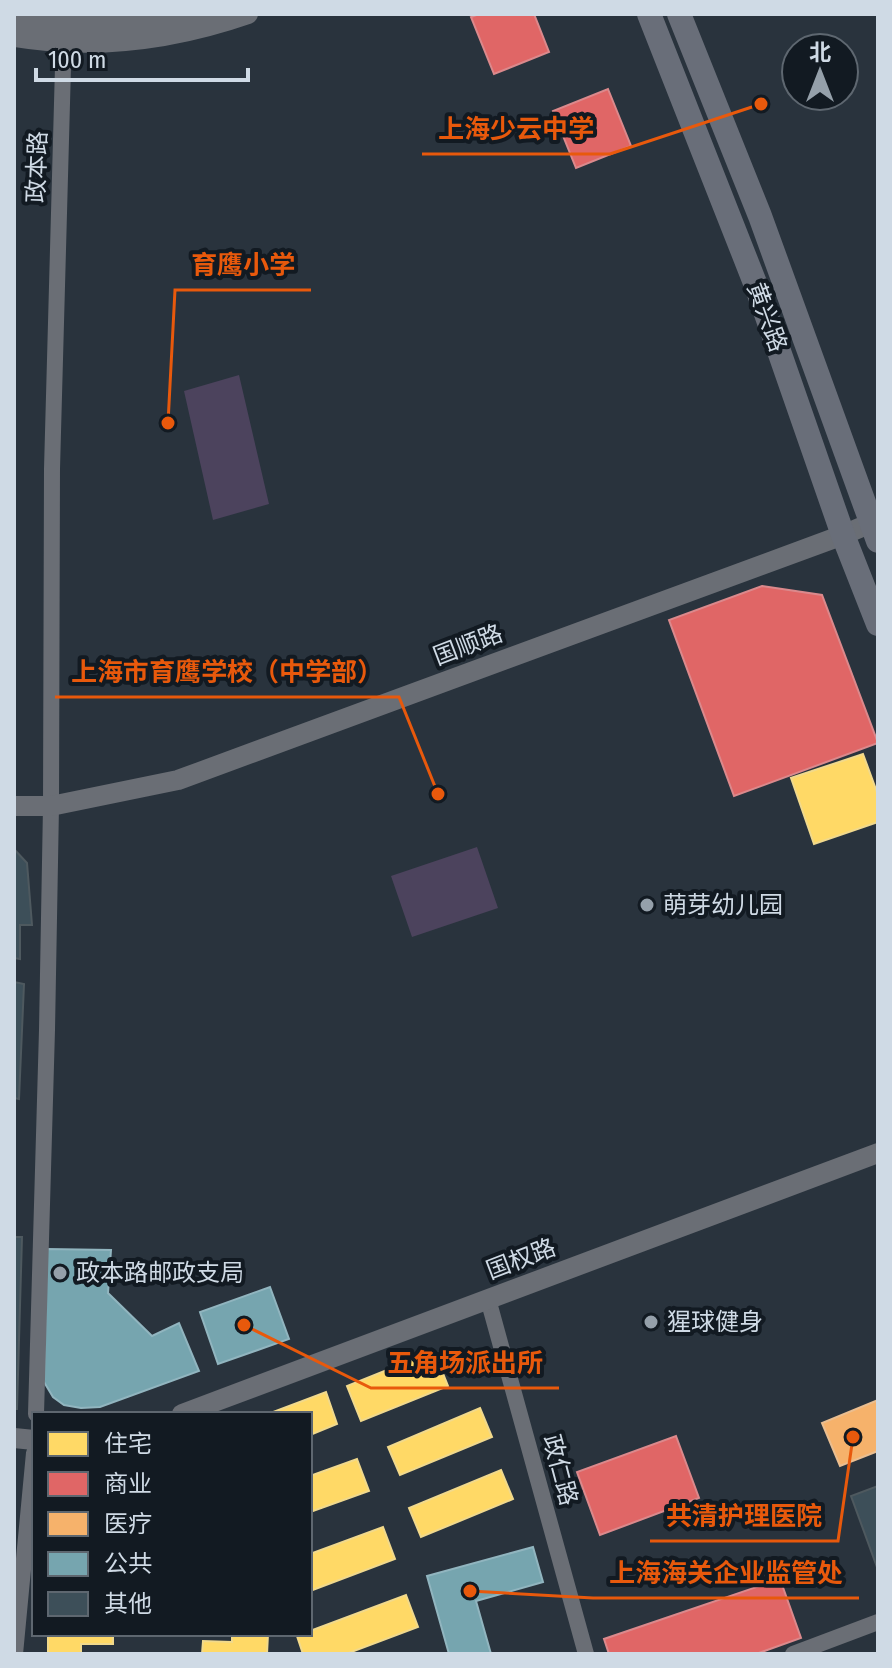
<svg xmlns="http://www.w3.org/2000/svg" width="892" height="1668" font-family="'Fira Sans Condensed','Noto Sans SC',sans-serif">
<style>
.green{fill:#4c435d}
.homes{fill:#ffd966;stroke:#f1d98c;stroke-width:2}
.shops{fill:#e06666;stroke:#db898c;stroke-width:2}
.health{fill:#f6b26b;stroke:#eabe90;stroke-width:2}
.public{fill:#76a5af;stroke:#91b5bf;stroke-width:2}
.building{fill:#3d4f59;stroke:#4e595f;stroke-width:2}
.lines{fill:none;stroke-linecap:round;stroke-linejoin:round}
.minor{stroke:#6a6e75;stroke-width:16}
.tertiary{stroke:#6a6e75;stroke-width:20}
.primary{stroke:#696e79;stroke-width:24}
.poi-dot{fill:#95a0aa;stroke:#121a22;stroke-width:3}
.labels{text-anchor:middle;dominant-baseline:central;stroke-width:8;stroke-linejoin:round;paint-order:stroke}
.street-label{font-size:24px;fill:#cfdae5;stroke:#121a22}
.poi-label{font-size:24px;fill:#cfdae5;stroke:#121a22;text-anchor:start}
.leader{fill:none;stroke:#e8590c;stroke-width:3}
.callout-dot{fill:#e8590c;stroke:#121a22;stroke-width:3}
.callout-label{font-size:26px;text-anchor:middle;font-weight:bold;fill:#e8590c;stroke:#121a22;stroke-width:8;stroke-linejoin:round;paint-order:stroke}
</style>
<rect width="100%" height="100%" fill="#29333d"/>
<path class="green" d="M 239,375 L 269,504 L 213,520 L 184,391 Z
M 477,847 L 498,908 L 412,937 L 391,876 Z"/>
<path class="homes" d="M 863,754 L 878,795 L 878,822 L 814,844 L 791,778 Z
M 434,1351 L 448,1386 L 361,1421 L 347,1386 Z
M 326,1392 L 337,1424 L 310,1435 L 310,1414 L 268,1414 Z
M 480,1408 L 492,1437 L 400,1475 L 388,1447 Z
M 357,1459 L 369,1491 L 310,1512 L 310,1476 Z
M 501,1470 L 513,1499 L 421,1537 L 409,1508 Z
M 383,1527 L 395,1559 L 310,1591 L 310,1554 Z
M 406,1595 L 418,1627 L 346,1654 L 303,1654 L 297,1636 L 310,1634 L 310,1631 Z
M 48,1634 L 113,1634 L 113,1644 L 81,1644 L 81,1654 L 48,1654 Z
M 232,1634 L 268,1634 L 267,1654 L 202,1654 L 203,1641 L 232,1642 Z"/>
<path class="shops" d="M 479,14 L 534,14 L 549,52 L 494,74 L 471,17 Z
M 608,89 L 631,146 L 576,168 L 553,111 Z
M 762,586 L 822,595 L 878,743 L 734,796 L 669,620 Z
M 676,1436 L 699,1498 L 600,1535 L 577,1472 Z
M 780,1579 L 801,1638 L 756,1654 L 609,1654 L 604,1639 Z"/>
<path class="health" d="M 878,1400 L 878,1451 L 840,1466 L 822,1423 Z"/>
<path class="public" d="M 47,1249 L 111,1250 L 108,1293 L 152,1336 L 179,1323 L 199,1371 L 100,1407 L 81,1408 L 64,1405 L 53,1397 L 44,1382 Z
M 270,1287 L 289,1339 L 218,1364 L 200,1312 Z
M 533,1547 L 543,1582 L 476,1601 L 491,1654 L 449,1654 L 427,1576 Z"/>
<path class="building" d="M 14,849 L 27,863 L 32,925 L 20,925 L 20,959 L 14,958 Z
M 14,982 L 24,984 L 19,1099 L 14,1098 Z
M 14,1237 L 22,1237 L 17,1409 L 14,1409 Z
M 878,1486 L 878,1570 L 851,1496 Z"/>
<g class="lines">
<path class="minor" d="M 488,1299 L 586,1654
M 36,1414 L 47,1030 L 51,806 L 52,469 L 64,30
M 15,1654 L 34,1453
M 793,1654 L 878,1622"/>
<path class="tertiary" d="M 14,19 C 36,24 60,24 83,25 C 123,26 162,25 200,14
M 14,37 C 93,50 173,40 248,14
M 14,806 L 51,806 L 178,780 L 843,535 L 878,520
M 182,1414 L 878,1153
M 14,1438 L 34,1440"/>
<path class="primary" d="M 649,14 L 757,288 L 843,535 L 878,624
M 679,14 L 760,216 L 878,541"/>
</g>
<g class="poi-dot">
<circle cx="647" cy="905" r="8"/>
<circle cx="60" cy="1273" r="8"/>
<circle cx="651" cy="1322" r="8"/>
</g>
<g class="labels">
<g class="street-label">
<text transform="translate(37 167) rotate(-88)">政本路</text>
<text transform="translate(767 317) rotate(70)">黄兴路</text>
<text transform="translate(468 645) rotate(-21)">国顺路</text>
<text transform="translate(521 1259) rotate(-21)">国权路</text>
<text transform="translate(560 1470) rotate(75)">政仁路</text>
</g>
<g class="poi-label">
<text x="663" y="905">萌芽幼儿园</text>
<text x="76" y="1273">政本路邮政支局</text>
<text x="667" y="1322">猩球健身</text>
</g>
</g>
<path class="leader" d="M761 104L610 154H422M168 423L175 290H311M438 794L399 697H55M244 1325L371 1388H559M853 1437L838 1541H650M470 1591L593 1598H859"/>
<g class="callout-dot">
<circle cx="761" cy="104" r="8"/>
<circle cx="168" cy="423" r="8"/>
<circle cx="438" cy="794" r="8"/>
<circle cx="244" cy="1325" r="8"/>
<circle cx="853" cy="1437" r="8"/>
<circle cx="470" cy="1591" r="8"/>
</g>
<g class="callout-label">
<text x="516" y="138">上海少云中学</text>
<text x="243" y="274">育鹰小学</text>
<text x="227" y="681">上海市育鹰学校（中学部）</text>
<text x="465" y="1372">五角场派出所</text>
<text x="744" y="1525">共清护理医院</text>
<text x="726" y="1582">上海海关企业监管处</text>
</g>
<rect width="892" height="1668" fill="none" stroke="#cfdae5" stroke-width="32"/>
<rect x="32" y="1412" width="280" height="224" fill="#121a22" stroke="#5e6770" stroke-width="2"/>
<rect x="48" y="1432" width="40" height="24" fill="#ffd966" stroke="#5e6770" stroke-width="2"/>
<text x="104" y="1452" font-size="24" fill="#cfdae5">住宅</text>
<rect x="48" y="1472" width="40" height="24" fill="#e06666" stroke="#5e6770" stroke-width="2"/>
<text x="104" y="1492" font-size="24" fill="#cfdae5">商业</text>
<rect x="48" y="1512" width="40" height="24" fill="#f6b26b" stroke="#5e6770" stroke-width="2"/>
<text x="104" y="1532" font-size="24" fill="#cfdae5">医疗</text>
<rect x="48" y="1552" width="40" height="24" fill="#76a5af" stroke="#5e6770" stroke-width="2"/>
<text x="104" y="1572" font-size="24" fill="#cfdae5">公共</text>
<rect x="48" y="1592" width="40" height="24" fill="#3d4f59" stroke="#5e6770" stroke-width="2"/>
<text x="104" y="1612" font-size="24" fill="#cfdae5">其他</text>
<g transform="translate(820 72)"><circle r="38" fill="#121a22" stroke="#5e6770" stroke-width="2"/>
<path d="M0-6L14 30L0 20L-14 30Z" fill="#95a0aa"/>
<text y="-12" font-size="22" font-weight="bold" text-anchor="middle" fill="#cfdae5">北</text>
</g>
<path d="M36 68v12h212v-12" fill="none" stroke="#cfdae5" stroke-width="4"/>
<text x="48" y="68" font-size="24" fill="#cfdae5" stroke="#121a22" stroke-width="6" paint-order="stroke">100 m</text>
</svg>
